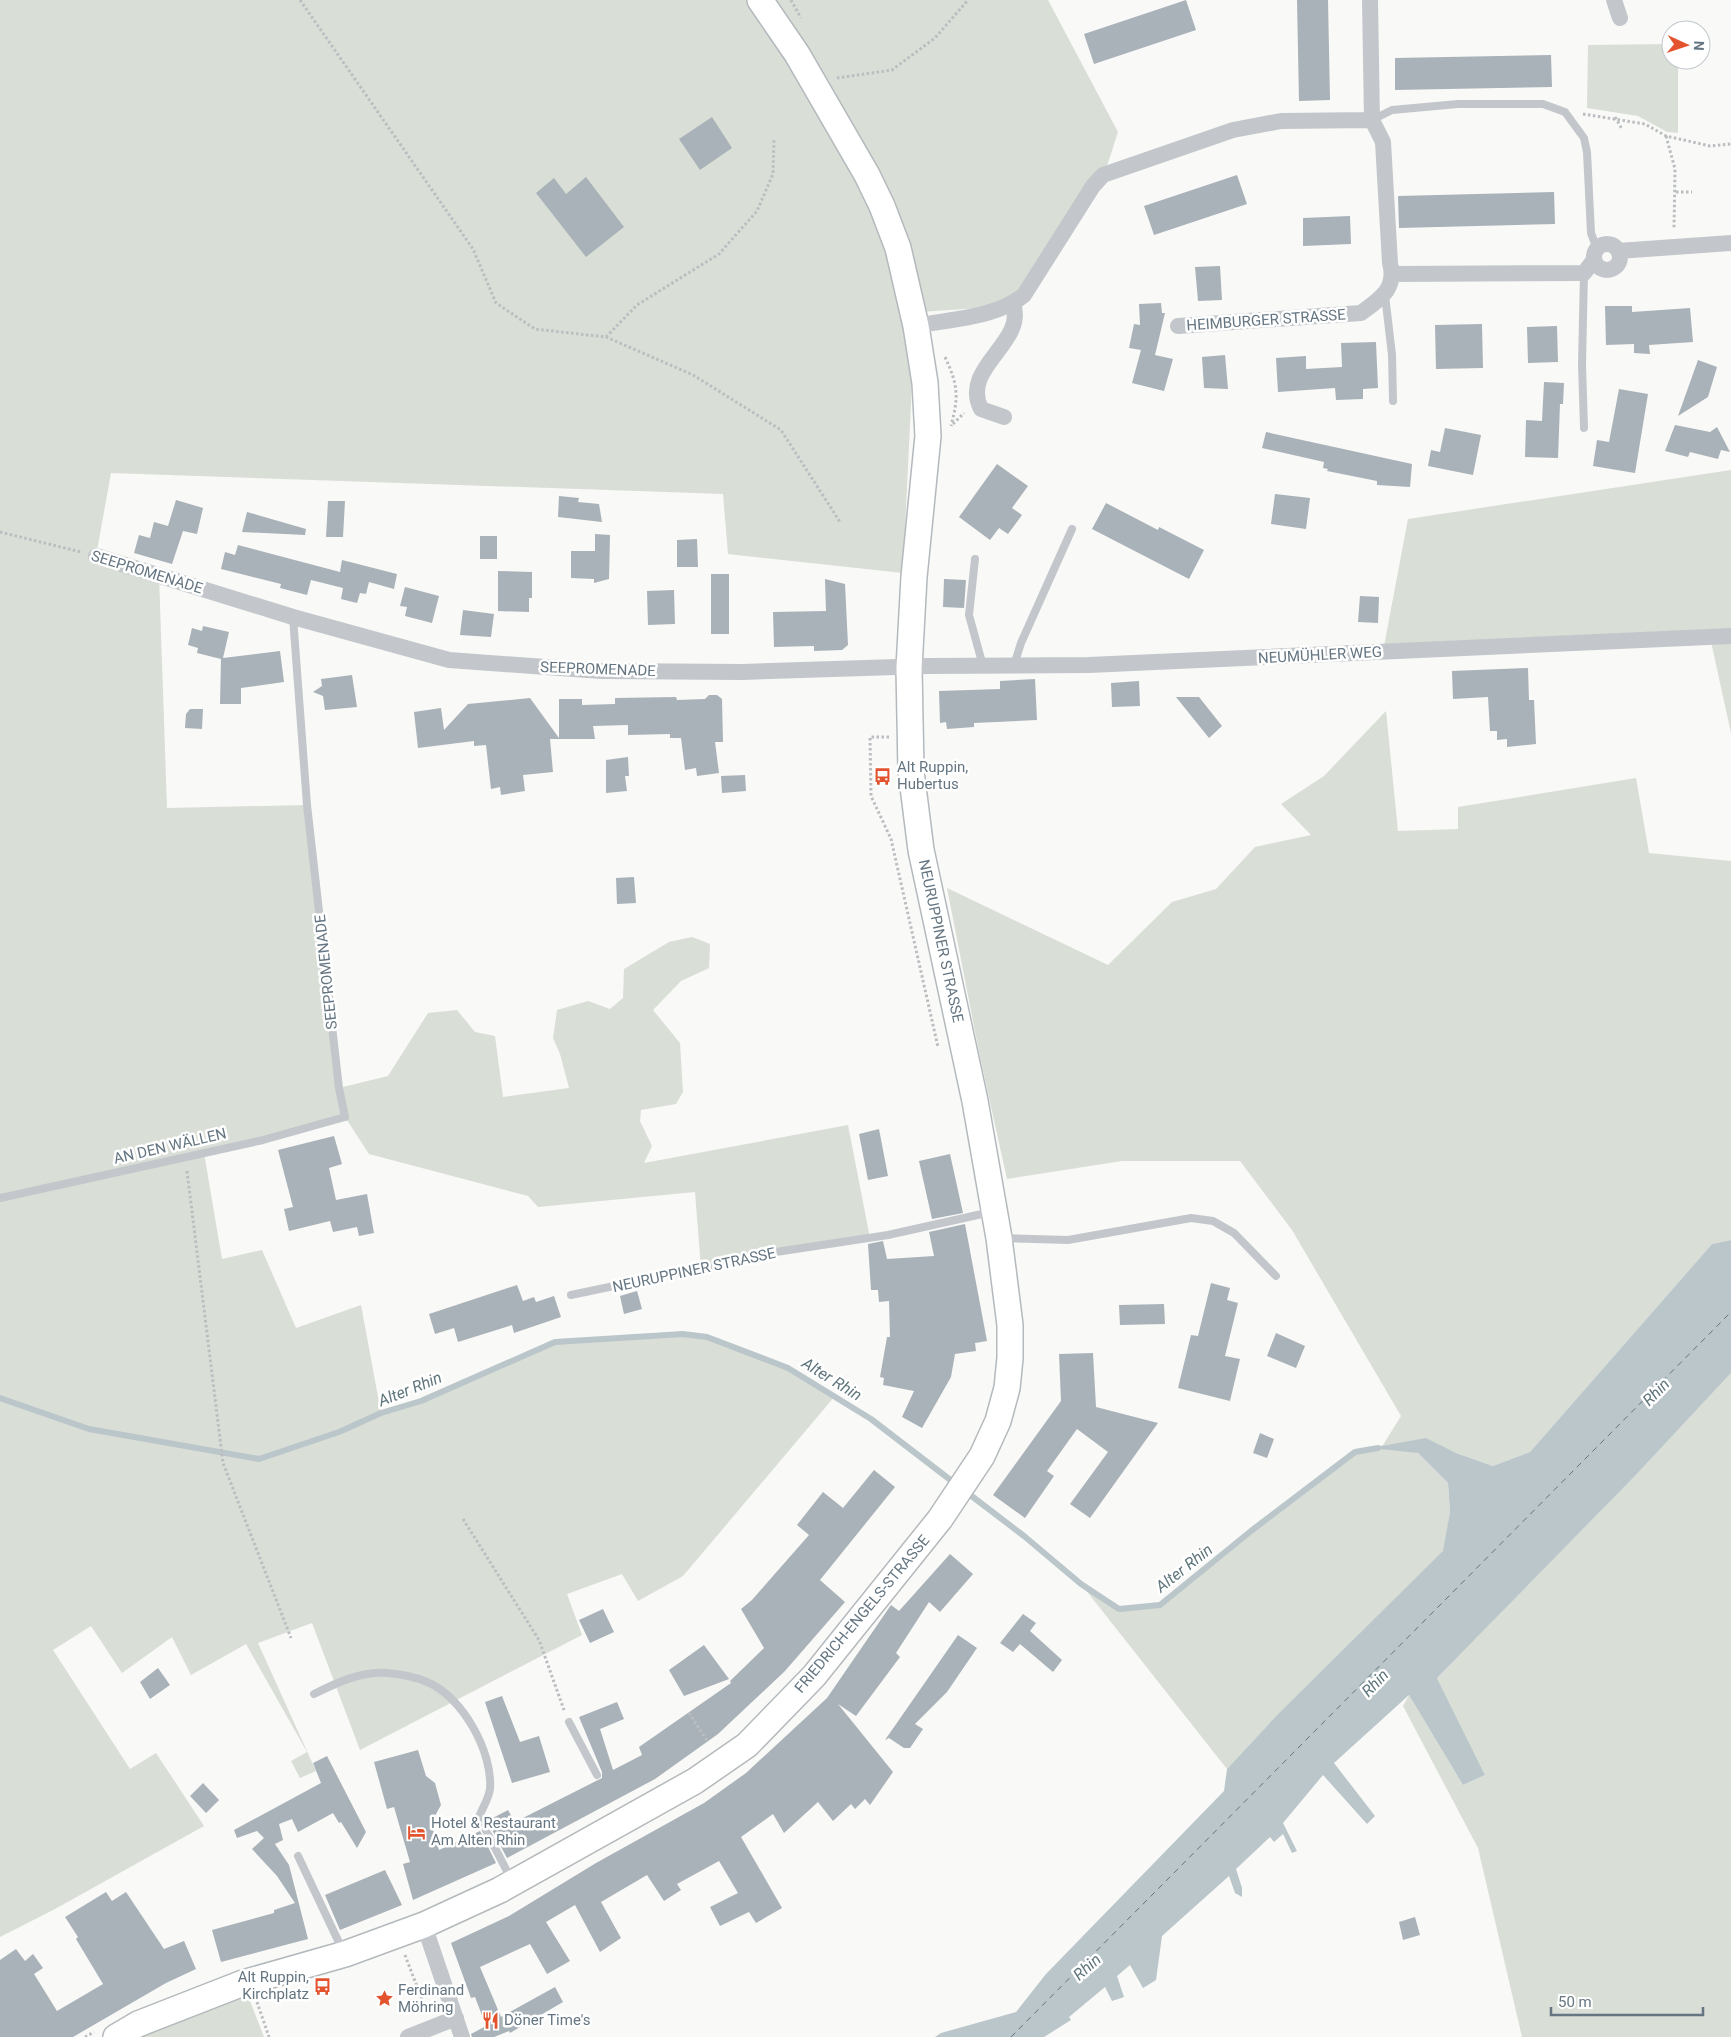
<svg xmlns="http://www.w3.org/2000/svg" width="1731" height="2037" font-family="Roboto,sans-serif">
<style>
.green{fill:#d9ded6}
.water{fill:#bac6ca}
.lines{fill:none;stroke-linecap:round;stroke-linejoin:round}
.stream{stroke:#bac6ca;stroke-width:6}
.ferry{stroke:#5f757c;stroke-width:1;stroke-dasharray:6 5;stroke-linecap:butt}
.building{fill:#a9b2b8}
.primary-casing{stroke:#b4b9bd;stroke-width:28}
.path{stroke:#bbbec1;stroke-width:3;stroke-dasharray:2.5 2.5;stroke-linecap:butt}
.lane{stroke:#c3c7cb;stroke-width:8}
.street{stroke:#c3c7cb;stroke-width:16}
.primary{stroke:#fff;stroke-width:25}
.labels{text-anchor:middle;dominant-baseline:central;stroke-width:5;stroke-linejoin:round;paint-order:stroke}
.street-label{font-size:15px;fill:#657682;stroke:#fff}
.poi-label{font-size:15px;fill:#657682;stroke:#fff;text-anchor:start}
.water-label{font-size:16px;font-style:italic;fill:#5f757c;stroke:#fff}
</style>
<rect width="100%" height="100%" fill="#f9f9f7"/>
<path class="green" d="M 0,0 L 1048,0 L 1118,132 L 1106,169 L 1020,291 L 995,307 L 905,313 L 912,382 L 903,573 L 728,554 L 723,494 L 111,473 L 96,556 L 159,576 L 167,808 L 307,805 L 339,1088 L 388,1076 L 428,1013 L 457,1010 L 475,1032 L 495,1036 L 503,1097 L 569,1088 L 560,1054 L 553,1038 L 557,1010 L 588,1001 L 610,1009 L 623,998 L 624,969 L 669,942 L 692,937 L 710,944 L 709,968 L 681,981 L 653,1010 L 680,1043 L 683,1092 L 676,1104 L 641,1110 L 640,1121 L 652,1146 L 644,1163 L 848,1125 L 870,1238 L 701,1268 L 695,1192 L 538,1207 L 528,1196 L 369,1154 L 345,1117 L 204,1153 L 222,1259 L 262,1250 L 296,1328 L 361,1305 L 381,1413 L 421,1401 L 555,1342 L 683,1334 L 707,1337 L 788,1368 L 835,1396 L 683,1576 L 638,1601 L 622,1574 L 567,1594 L 582,1635 L 360,1750 L 312,1623 L 258,1643 L 316,1771 L 300,1778 L 291,1761 L 307,1752 L 246,1644 L 191,1675 L 172,1637 L 122,1673 L 91,1626 L 53,1650 L 130,1769 L 156,1753 L 204,1826 L 55,1909 L 0,1937 Z
M 1671,44 L 1671,60 L 1678,60 L 1678,133 L 1667,132 L 1638,116 L 1587,108 L 1588,45 Z
M 1731,470 L 1731,733 L 1710,637 L 1384,646 L 1408,519 Z
M 1386,711 L 1398,831 L 1458,829 L 1458,807 L 1636,778 L 1649,853 L 1731,861 L 1731,1240 L 1712,1244 L 1530,1452 L 1493,1466 L 1456,1453 L 1418,1453 L 1448,1483 L 1450,1512 L 1444,1551 L 1277,1715 L 1227,1769 L 1081,1584 L 1119,1609 L 1160,1605 L 1355,1452 L 1383,1445 L 1401,1416 L 1292,1230 L 1240,1161 L 1122,1161 L 1007,1179 L 980,1057 L 947,888 L 1108,965 L 1172,902 L 1216,889 L 1255,847 L 1311,835 L 1281,804 L 1324,776 Z
M 1731,1373 L 1731,2037 L 1522,2037 L 1478,1848 L 1403,1706 L 1409,1695 L 1463,1785 L 1485,1775 L 1437,1678 L 1634,1477 Z
M 243,1983 L 264,2037 L 116,2037 Z"/>
<path class="water" d="M 1731,1240 L 1731,1373 L 1634,1477 L 1437,1678 L 1485,1775 L 1463,1785 L 1409,1695 L 1334,1763 L 1375,1816 L 1367,1824 L 1323,1775 L 1283,1823 L 1297,1851 L 1292,1853 L 1283,1834 L 1274,1842 L 1270,1837 L 1236,1869 L 1242,1888 L 1242,1897 L 1235,1893 L 1229,1876 L 1162,1936 L 1156,1980 L 1143,1988 L 1130,1965 L 1117,1976 L 1124,1997 L 1112,2001 L 1105,1987 L 1069,2017 L 1071,2020 L 1044,2037 L 935,2037 L 941,2033 L 1016,2012 L 1046,1974 L 1224,1791 L 1227,1769 L 1277,1715 L 1443,1551 L 1450,1512 L 1448,1483 L 1418,1453 L 1371,1448 L 1426,1438 L 1456,1453 L 1493,1466 L 1530,1452 L 1712,1244 Z"/>
<g class="lines">
<path class="stream" d="M 0,1398 L 89,1429 L 259,1459 L 339,1432 L 381,1413 L 421,1401 L 555,1342 L 683,1334 L 707,1337 L 788,1368 L 871,1419 L 957,1485
M 965,1491 L 1024,1536 L 1081,1584 L 1119,1609 L 1160,1605 L 1251,1531 L 1355,1452 L 1378,1448"/>
<path class="ferry" d="M 1011,2037 L 1731,1312"/>
</g>
<path class="building" d="M 1186,0 L 1196,30 L 1094,64 L 1084,34 Z
M 1297,0 L 1328,0 L 1330,100 L 1299,101 Z
M 1551,55 L 1552,87 L 1395,90 L 1395,58 Z
M 712,117 L 732,148 L 700,170 L 679,139 Z
M 1237,175 L 1247,204 L 1154,235 L 1144,206 Z
M 586,177 L 624,227 L 586,257 L 536,193 L 554,178 L 566,194 Z
M 1554,192 L 1555,224 L 1399,228 L 1398,196 Z
M 1350,216 L 1351,244 L 1303,246 L 1303,218 Z
M 1220,266 L 1222,300 L 1198,301 L 1195,267 Z
M 1161,303 L 1162,313 L 1165,313 L 1155,355 L 1173,359 L 1164,391 L 1132,383 L 1141,350 L 1129,348 L 1134,324 L 1140,325 L 1139,304 Z
M 1605,306 L 1632,306 L 1632,312 L 1690,308 L 1693,342 L 1649,345 L 1650,354 L 1634,353 L 1634,344 L 1606,345 Z
M 1482,324 L 1483,368 L 1436,369 L 1435,325 Z
M 1557,326 L 1558,362 L 1528,363 L 1527,327 Z
M 1376,342 L 1378,388 L 1363,389 L 1363,399 L 1336,400 L 1335,388 L 1278,392 L 1276,358 L 1306,356 L 1306,369 L 1342,367 L 1341,343 Z
M 1225,355 L 1228,389 L 1204,388 L 1202,357 Z
M 1698,360 L 1717,367 L 1708,397 L 1678,416 Z
M 1544,382 L 1564,383 L 1563,404 L 1560,404 L 1558,458 L 1525,457 L 1526,420 L 1542,421 Z
M 1619,389 L 1648,394 L 1635,473 L 1593,466 L 1597,440 L 1609,442 Z
M 1675,425 L 1710,432 L 1717,427 L 1730,452 L 1721,450 L 1718,459 L 1690,452 L 1688,457 L 1665,451 Z
M 1445,428 L 1481,435 L 1473,475 L 1428,466 L 1431,450 L 1440,452 Z
M 1266,432 L 1412,464 L 1410,487 L 1377,485 L 1377,481 L 1327,471 L 1328,469 L 1323,468 L 1324,462 L 1262,448 Z
M 997,464 L 1028,486 L 1012,508 L 1022,515 L 1008,534 L 999,528 L 990,540 L 959,517 Z
M 1275,494 L 1310,498 L 1306,529 L 1271,524 Z
M 559,496 L 579,498 L 578,502 L 599,504 L 602,522 L 558,517 Z
M 176,500 L 203,508 L 197,534 L 183,531 L 172,564 L 134,553 L 139,535 L 150,538 L 154,522 L 168,526 Z
M 328,501 L 345,501 L 343,537 L 326,537 Z
M 1106,503 L 1158,530 L 1159,527 L 1204,550 L 1189,579 L 1092,529 Z
M 247,512 L 306,529 L 305,535 L 242,532 Z
M 595,534 L 610,535 L 609,579 L 594,583 L 594,579 L 571,578 L 571,551 L 595,551 Z
M 480,536 L 497,536 L 497,559 L 480,559 Z
M 697,539 L 698,567 L 677,567 L 677,540 Z
M 238,545 L 340,572 L 342,560 L 397,574 L 394,589 L 369,582 L 366,594 L 360,593 L 357,603 L 341,599 L 343,588 L 311,580 L 307,595 L 280,588 L 281,584 L 221,569 L 225,552 L 235,555 Z
M 498,571 L 532,572 L 532,598 L 529,598 L 529,612 L 498,611 Z
M 711,574 L 729,574 L 729,634 L 711,634 Z
M 825,579 L 845,584 L 848,645 L 842,650 L 814,651 L 814,646 L 774,647 L 773,612 L 826,611 Z
M 944,579 L 966,580 L 964,608 L 943,607 Z
M 405,587 L 439,596 L 432,623 L 405,616 L 407,607 L 400,606 Z
M 674,590 L 675,624 L 648,625 L 647,591 Z
M 1360,596 L 1379,597 L 1378,623 L 1358,622 Z
M 463,610 L 494,614 L 491,637 L 460,635 Z
M 203,626 L 229,632 L 223,658 L 280,651 L 284,682 L 241,688 L 241,704 L 220,704 L 221,659 L 197,653 L 198,648 L 188,645 L 192,628 L 202,631 Z
M 1528,668 L 1529,700 L 1534,700 L 1536,744 L 1507,747 L 1507,739 L 1497,740 L 1497,731 L 1490,731 L 1488,697 L 1453,699 L 1452,671 Z
M 352,675 L 357,707 L 325,710 L 323,696 L 313,692 L 322,686 L 321,679 Z
M 1035,679 L 1037,720 L 974,723 L 974,727 L 947,729 L 946,722 L 940,723 L 939,691 L 1000,689 L 1000,681 Z
M 1139,681 L 1140,706 L 1112,707 L 1111,683 Z
M 709,695 L 717,695 L 722,699 L 723,742 L 715,742 L 719,773 L 697,776 L 696,768 L 685,770 L 681,738 L 670,738 L 670,734 L 628,735 L 628,725 L 593,726 L 595,739 L 550,739 L 553,772 L 523,775 L 525,791 L 501,795 L 500,787 L 491,789 L 486,745 L 474,746 L 474,741 L 418,748 L 414,712 L 441,708 L 444,730 L 468,704 L 530,698 L 559,738 L 559,699 L 582,699 L 582,705 L 615,704 L 615,698 L 676,697 L 677,700 L 705,699 Z
M 1176,697 L 1199,697 L 1222,726 L 1209,738 Z
M 190,709 L 203,709 L 202,729 L 185,728 L 186,714 Z
M 628,757 L 629,776 L 625,776 L 627,791 L 606,793 L 606,760 Z
M 745,775 L 746,791 L 722,793 L 721,776 Z
M 634,877 L 636,903 L 617,904 L 616,878 Z
M 879,1129 L 888,1176 L 868,1180 L 859,1134 Z
M 334,1136 L 342,1164 L 329,1168 L 336,1200 L 367,1194 L 374,1233 L 359,1236 L 357,1227 L 333,1232 L 330,1221 L 289,1231 L 284,1209 L 293,1207 L 278,1150 Z
M 950,1154 L 963,1213 L 932,1219 L 919,1161 Z
M 965,1224 L 987,1341 L 975,1343 L 976,1351 L 955,1354 L 951,1377 L 922,1428 L 902,1417 L 914,1391 L 883,1385 L 884,1378 L 880,1377 L 887,1337 L 890,1337 L 889,1301 L 879,1302 L 878,1290 L 871,1290 L 868,1244 L 883,1241 L 887,1259 L 934,1256 L 929,1232 Z
M 1211,1283 L 1230,1288 L 1227,1300 L 1238,1303 L 1225,1356 L 1240,1359 L 1230,1401 L 1178,1388 L 1191,1335 L 1198,1336 Z
M 517,1285 L 523,1301 L 534,1297 L 536,1302 L 554,1296 L 561,1317 L 514,1333 L 512,1325 L 458,1342 L 454,1328 L 435,1334 L 429,1314 Z
M 637,1291 L 642,1309 L 624,1314 L 620,1296 Z
M 1164,1304 L 1165,1324 L 1120,1325 L 1119,1305 Z
M 1276,1333 L 1305,1346 L 1296,1368 L 1267,1356 Z
M 1093,1353 L 1096,1407 L 1158,1423 L 1090,1518 L 1070,1504 L 1108,1452 L 1077,1429 L 1047,1471 L 1054,1476 L 1025,1518 L 993,1495 L 1061,1401 L 1059,1354 Z
M 1260,1433 L 1274,1439 L 1267,1458 L 1253,1453 Z
M 874,1470 L 895,1487 L 820,1580 L 845,1602 L 785,1671 L 718,1734 L 655,1779 L 507,1858 L 490,1826 L 492,1825 L 489,1820 L 508,1810 L 515,1822 L 602,1778 L 602,1772 L 579,1717 L 617,1702 L 624,1719 L 600,1729 L 613,1770 L 642,1755 L 639,1747 L 731,1683 L 730,1681 L 764,1648 L 741,1609 L 752,1600 L 809,1535 L 797,1525 L 823,1492 L 843,1508 Z
M 950,1554 L 973,1574 L 940,1612 L 929,1602 L 896,1653 L 900,1657 L 856,1716 L 838,1704 L 893,1772 L 870,1805 L 865,1799 L 855,1809 L 851,1804 L 833,1821 L 818,1802 L 784,1833 L 773,1814 L 741,1837 L 782,1908 L 756,1923 L 749,1912 L 720,1926 L 710,1907 L 738,1893 L 719,1861 L 677,1884 L 681,1890 L 664,1901 L 647,1875 L 601,1902 L 621,1938 L 600,1952 L 575,1905 L 546,1922 L 570,1961 L 547,1974 L 530,1944 L 480,1967 L 501,2017 L 555,1987 L 563,2002 L 510,2033 L 509,2031 L 494,2037 L 472,2037 L 471,2034 L 486,2026 L 475,1997 L 471,1998 L 451,1943 L 509,1916 L 596,1863 L 704,1803 L 746,1773 L 827,1698 L 891,1605 L 899,1611 Z
M 603,1609 L 614,1632 L 590,1643 L 579,1620 Z
M 1023,1614 L 1036,1623 L 1030,1631 L 1062,1660 L 1053,1672 L 1020,1644 L 1013,1652 L 1000,1643 Z
M 958,1635 L 977,1648 L 947,1692 L 915,1724 L 923,1729 L 910,1748 L 904,1748 L 889,1738 L 885,1740 Z
M 704,1645 L 729,1679 L 684,1696 L 669,1670 Z
M 158,1668 L 170,1685 L 150,1699 L 140,1682 Z
M 502,1696 L 520,1742 L 539,1736 L 550,1772 L 512,1783 L 485,1702 Z
M 418,1750 L 426,1776 L 435,1783 L 441,1805 L 431,1823 L 439,1850 L 480,1831 L 496,1863 L 413,1900 L 403,1864 L 410,1862 L 394,1807 L 387,1809 L 374,1762 Z
M 327,1756 L 366,1832 L 357,1848 L 341,1822 L 339,1823 L 333,1813 L 298,1832 L 292,1819 L 279,1824 L 283,1840 L 275,1844 L 289,1865 L 308,1939 L 221,1962 L 212,1930 L 274,1913 L 274,1910 L 295,1903 L 277,1876 L 252,1849 L 264,1838 L 257,1831 L 237,1838 L 234,1830 L 321,1783 L 313,1763 Z
M 203,1783 L 219,1800 L 206,1813 L 190,1796 Z
M 385,1870 L 402,1905 L 340,1930 L 325,1895 Z
M 106,1892 L 112,1901 L 126,1892 L 164,1949 L 184,1941 L 196,1969 L 166,1983 L 73,2037 L 0,2037 L 0,1960 L 16,1949 L 25,1961 L 33,1954 L 43,1968 L 34,1974 L 57,2011 L 103,1984 L 76,1939 L 78,1937 L 65,1917 Z
M 1415,1917 L 1420,1935 L 1403,1940 L 1399,1922 Z"/>
<g class="lines">
<defs>
<path id="primary" d="M 116,2037 L 138,2024 L 243,1983 L 345,1954 L 424,1925 L 450,1913 L 500,1890 L 695,1781 L 747,1745 L 814,1676 L 940,1519 L 982,1456 L 998,1421 L 1007,1388 L 1010,1358 L 1010,1325 L 999,1238 L 975,1101 L 921,850 L 911,771 L 909,668 L 914,577 L 928,436 L 925,383 L 916,326 L 898,248 L 882,206 L 867,175 L 797,54 L 760,0"/>
</defs>
<use href="#primary" class="primary-casing"/>
<path class="path" d="M 300,0 L 473,249 L 496,303 L 535,329 L 606,337 L 693,375 L 781,430 L 840,522
M 791,0 L 801,18
M 837,78 L 892,70 L 935,38 L 968,0
M 1583,114 L 1645,124 L 1666,136 L 1710,146 L 1731,144
M 1615,117 L 1622,129
M 1666,136 L 1675,169 L 1674,229
M 1676,192 L 1692,192
M 606,337 L 637,305 L 719,254 L 757,211 L 773,174 L 774,138
M 945,357 C 958,385 959,396 951,426
M 953,424 L 964,413
M 0,532 L 81,552
M 889,737 L 870,737 L 871,796 L 891,839 L 938,1047
M 187,1171 L 223,1463 L 291,1638
M 463,1519 L 539,1640 L 564,1710
M 689,1713 L 708,1742
M 405,1955 L 426,2010
M 257,2002 L 269,2037
M 85,2037 L 94,2032"/>
<path class="lane" d="M 1372,120 L 1392,110 L 1458,104 L 1543,104 L 1565,112 L 1584,138 L 1587,152 L 1591,233 L 1597,249
M 1584,273 L 1582,364 L 1584,428
M 1385,295 L 1392,355 L 1393,401
M 975,559 L 969,615 L 983,666
M 1014,665 L 1021,643 L 1072,529
M 0,1198 L 263,1140 L 345,1117 L 339,1088 L 307,805 L 293,617
M 1003,1238 L 1068,1240 L 1191,1218 L 1213,1221 L 1234,1233 L 1276,1276
M 571,1295 L 776,1252 L 888,1235 L 991,1212
M 314,1694 C 336,1683 361,1671 387,1673 C 399,1674 416,1677 427,1682 C 462,1696 493,1752 490,1789 C 489,1798 482,1809 479,1817 L 511,1879
M 569,1722 L 597,1775
M 298,1856 L 343,1951"/>
<path class="street" d="M 1614,0 L 1620,18
M1594 257a13 13 0 1 1 26 0a13 13 0 1 1-26 0Z
M 1618,251 L 1731,243
M 1393,274 L 1584,273 L 1594,260
M 916,326 C 951,319 996,318 1024,295 L 1093,186 L 1103,175 L 1233,130 L 1281,121 L 1372,120
M 1178,326 L 1361,313 C 1380,299 1397,289 1390,263 L 1383,142 L 1372,120 L 1370,0
M 1004,417 L 981,409 C 960,367 1027,343 1013,304
M 96,556 L 293,617 L 449,660 L 601,671 L 742,672 L 928,666 L 1089,665 L 1731,636
M 424,1925 L 462,2037
M 408,2037 L 456,2018"/>
<use href="#primary" class="primary"/>
</g>
<defs>
<symbol id="bus-bare" viewBox="-9 -9 18 18"><path d="M-5-6H5V4H4V6H2V4H-2V6H-4V4H-5ZM-3.5-4V0h7V-4ZM-3.5 1.2v1.5H-2V1.2ZM2 1.2v1.5H3.5V1.2Z" fill="#e2532e" stroke="#fff" stroke-width="2.5" paint-order="stroke"/></symbol>
<symbol id="hotel-bare" viewBox="-9 -9 18 18"><path d="M-6-4.5h1.5V1H6V5H4.5V3h-9V5H-6ZM-4 0a1.8 1.8 0 1 1 3.6 0ZM.5 0V-2.5h3Q6-2.5 6 0Z" fill="#e2532e" stroke="#fff" stroke-width="2.5" paint-order="stroke"/></symbol>
<symbol id="sight-bare" viewBox="-9 -9 18 18"><path d="M0-6L1.8-2.2L6-1.7L2.9 1.2L3.7 5.4L0 3.3L-3.7 5.4L-2.9 1.2L-6-1.7L-1.8-2.2Z" fill="#e2532e" stroke="#fff" stroke-width="2.5" paint-order="stroke"/></symbol>
<symbol id="restaurant-bare" viewBox="-9 -9 18 18"><path d="M-5-6h1v4h1v-4h1v4h1v-4h1v5L-1.5 .5V6h-2V.5L-5-1ZM5-6V6H3V1.5H1.5Q1.5-4 5-6Z" fill="#e2532e" stroke="#fff" stroke-width="2.5" paint-order="stroke"/></symbol>
</defs>
<g fill-rule="evenodd">
<use href="#bus-bare" x="870" y="764" width="25" height="25"/>
<use href="#hotel-bare" x="404" y="1820" width="25" height="25"/>
<use href="#bus-bare" x="310" y="1974" width="25" height="25"/>
<use href="#sight-bare" x="372" y="1986" width="25" height="25"/>
<use href="#restaurant-bare" x="478" y="2008" width="25" height="25"/>
</g>
<g class="labels">
<g class="street-label">
<text transform="translate(1266 320) rotate(-4)">HEIMBURGER STRASSE</text>
<text transform="translate(147 572) rotate(17)">SEEPROMENADE</text>
<text transform="translate(1320 655) rotate(-3)">NEUMÜHLER WEG</text>
<text transform="translate(598 669) rotate(2)">SEEPROMENADE</text>
<text transform="translate(941 941) rotate(78)">NEURUPPINER STRASSE</text>
<text transform="translate(326 972) rotate(-96)">SEEPROMENADE</text>
<text transform="translate(170 1146) rotate(-13)">AN DEN WÄLLEN</text>
<text transform="translate(694 1270) rotate(-12)">NEURUPPINER STRASSE</text>
<text transform="translate(862 1614) rotate(-50)">FRIEDRICH-ENGELS-STRASSE</text>
</g>
<g class="poi-label">
<text x="897" y="767">Alt Ruppin,<tspan x="897" dy="17">Hubertus</tspan></text>
<text x="431" y="1823">Hotel &amp; Restaurant<tspan x="431" dy="17">Am Alten Rhin</tspan></text>
<text x="309" y="1977" text-anchor="end">Alt Ruppin,<tspan x="309" dy="17">Kirchplatz</tspan></text>
<text x="398" y="1990">Ferdinand<tspan x="398" dy="17">Möhring</tspan></text>
<text x="504" y="2020">Döner Time's</text>
</g>
<g class="water-label">
<text transform="translate(832 1379) rotate(32)">Alter Rhin</text>
<text transform="translate(410 1389) rotate(-22)">Alter Rhin</text>
<text transform="translate(1656 1392) rotate(-45)">Rhin</text>
<text transform="translate(1184 1568) rotate(-38)">Alter Rhin</text>
<text transform="translate(1375 1683) rotate(-46)">Rhin</text>
<text transform="translate(1087 1967) rotate(-42)">Rhin</text>
</g>
</g>
<g transform="translate(1686 45) rotate(93)"><circle r="24" fill="#ffffff" stroke="#c1c8cd"/>
<path d="M0-4L9 19L0 12L-9 19Z" fill="#e2532e"/>
<text y="-8" font-size="14" font-weight="bold" text-anchor="middle" fill="#657682">N</text>
</g>
<path d="M1551 2007v8h152v-8" fill="none" stroke="#657682" stroke-width="2.5"/>
<text x="1558" y="2007" font-size="15" fill="#657682" stroke="#ffffff" stroke-width="4" paint-order="stroke">50 m</text>
</svg>
